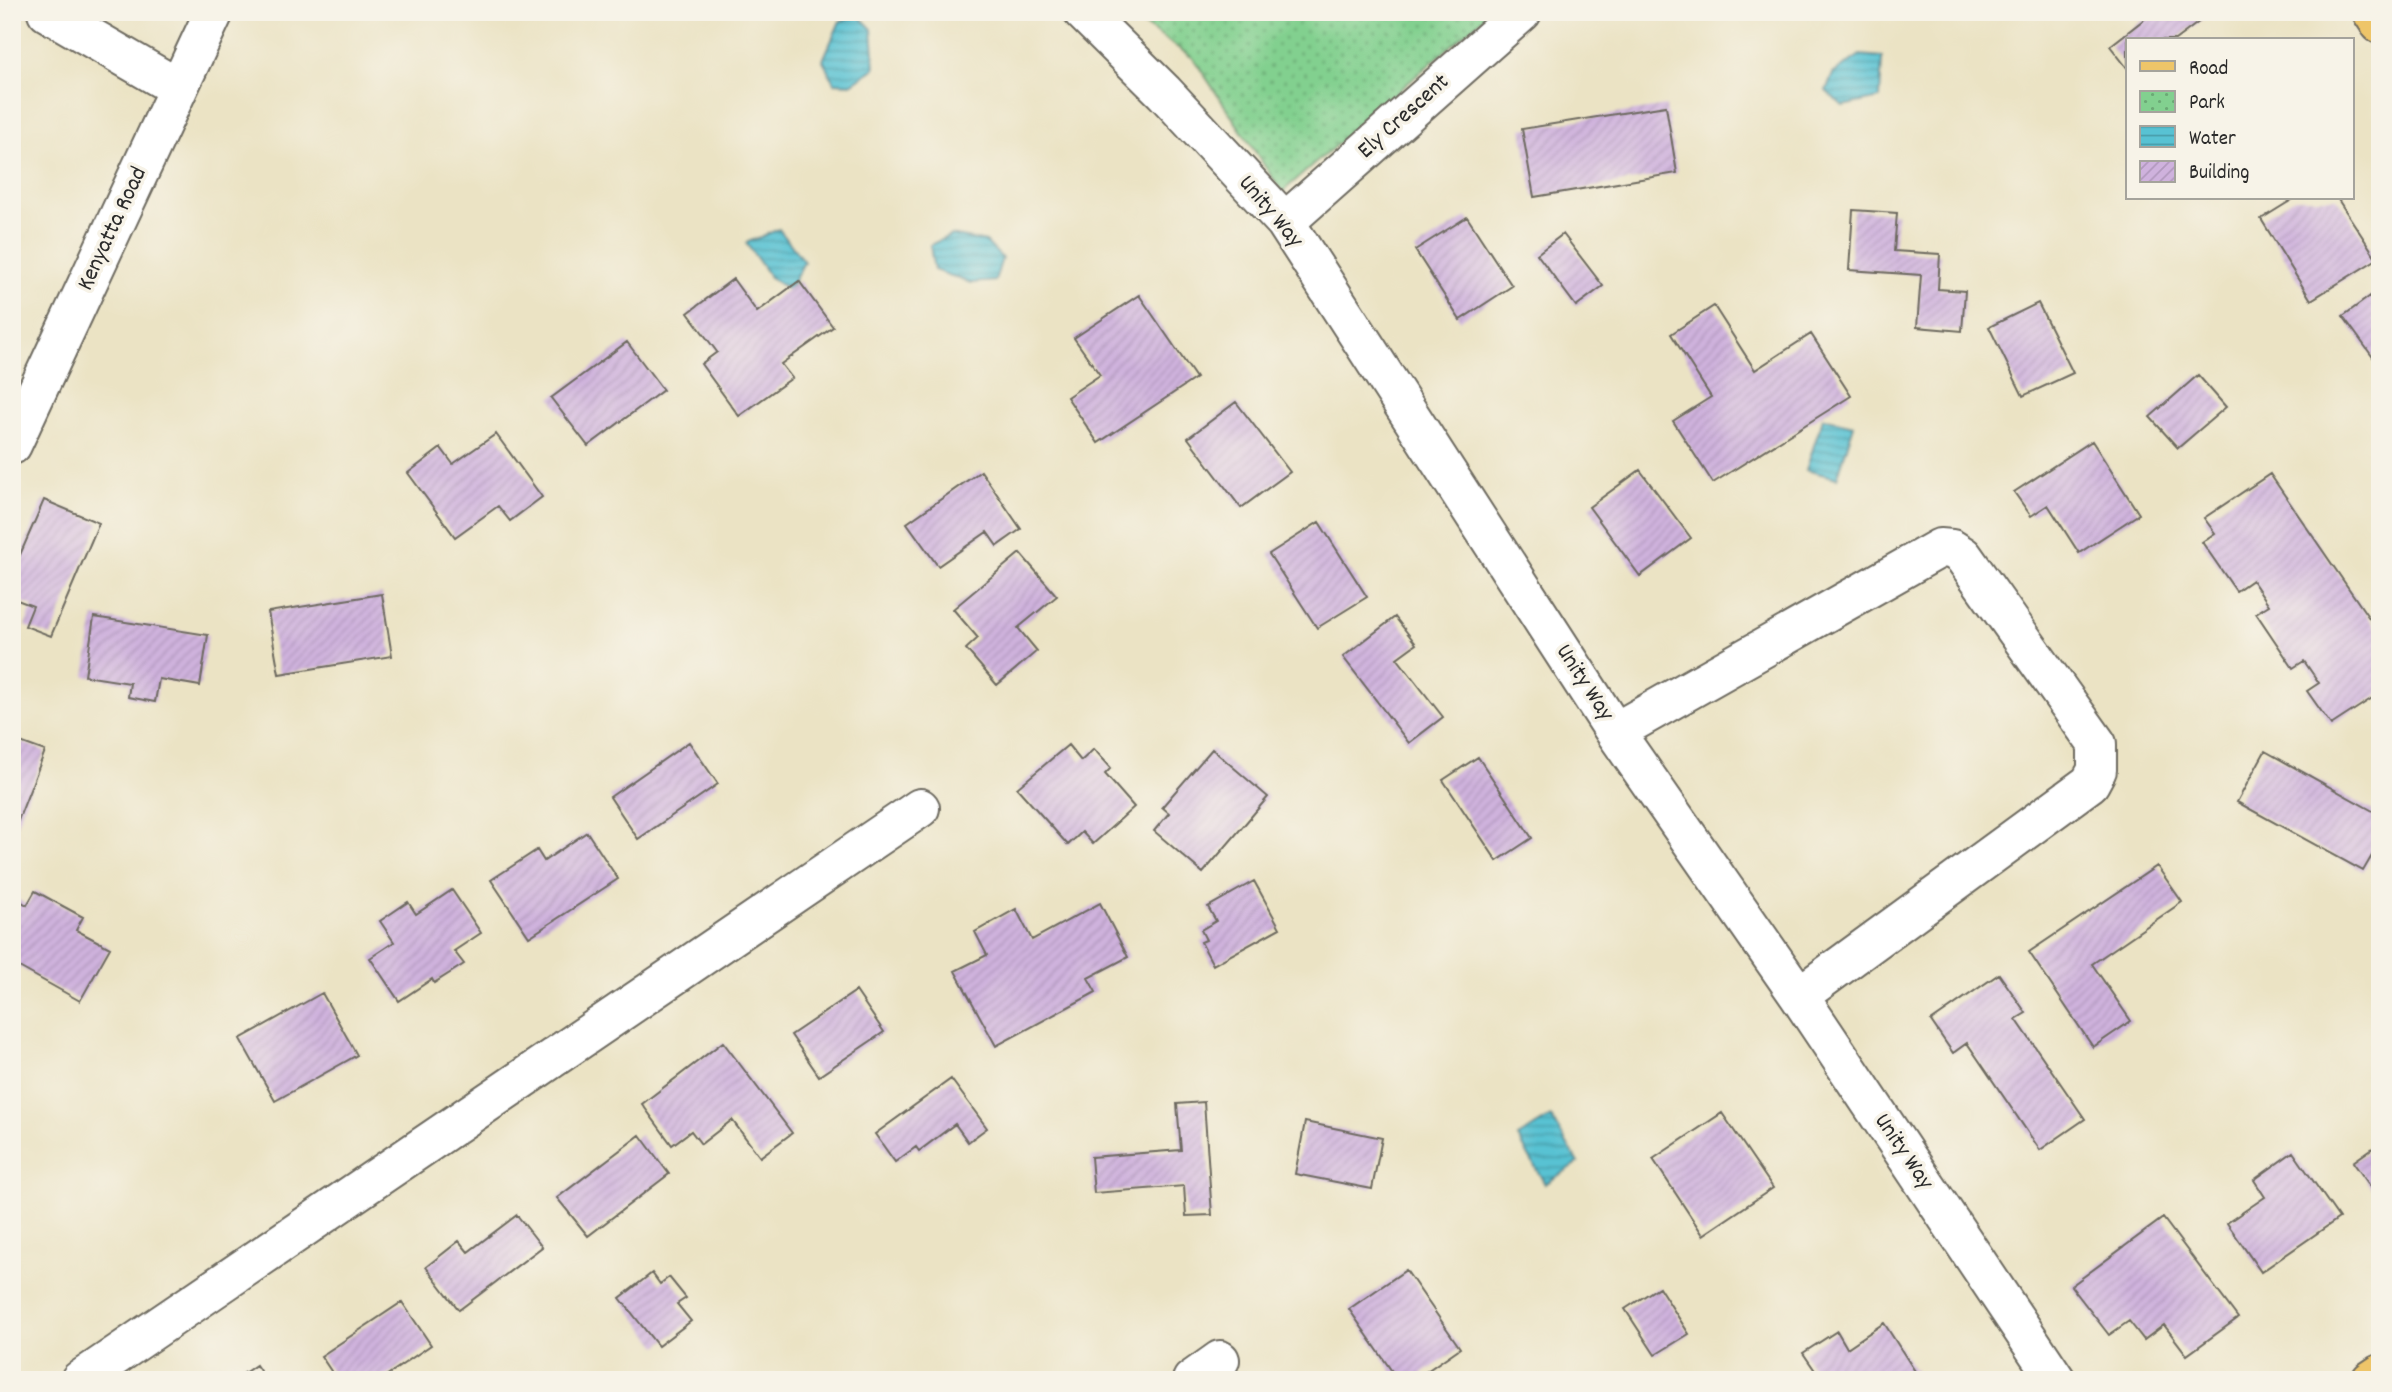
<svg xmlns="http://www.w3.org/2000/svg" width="2392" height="1392" font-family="Dekko,sans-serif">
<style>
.park{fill:url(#park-dots);stroke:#567e5d;stroke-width:2}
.water{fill:url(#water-rules);stroke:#42767f;stroke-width:2}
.building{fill:url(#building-hatch)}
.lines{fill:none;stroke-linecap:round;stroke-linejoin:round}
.minor-casing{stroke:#6e6b61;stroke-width:42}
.major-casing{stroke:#6e6b61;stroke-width:42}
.minor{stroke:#fff;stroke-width:38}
.major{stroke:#eec569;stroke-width:38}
.labels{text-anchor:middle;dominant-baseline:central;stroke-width:7;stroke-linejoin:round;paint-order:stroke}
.street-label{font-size:24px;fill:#2b2b2b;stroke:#f7f3e8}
</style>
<defs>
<pattern id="park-dots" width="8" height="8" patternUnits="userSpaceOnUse" patternTransform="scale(1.75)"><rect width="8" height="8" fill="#82d08f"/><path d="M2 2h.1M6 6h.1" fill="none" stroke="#6ba975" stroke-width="1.8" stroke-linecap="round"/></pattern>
<pattern id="water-rules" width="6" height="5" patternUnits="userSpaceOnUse" patternTransform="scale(1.75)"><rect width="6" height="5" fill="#58c2d3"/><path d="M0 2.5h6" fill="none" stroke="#499eab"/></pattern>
<pattern id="building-hatch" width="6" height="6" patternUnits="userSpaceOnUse" patternTransform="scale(1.75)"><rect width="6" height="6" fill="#cfb2dd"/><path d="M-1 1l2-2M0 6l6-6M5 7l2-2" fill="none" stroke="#b299be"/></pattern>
</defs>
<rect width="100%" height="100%" fill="#f7f3e8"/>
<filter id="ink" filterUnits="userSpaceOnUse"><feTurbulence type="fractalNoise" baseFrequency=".0143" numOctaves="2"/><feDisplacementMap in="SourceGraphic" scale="14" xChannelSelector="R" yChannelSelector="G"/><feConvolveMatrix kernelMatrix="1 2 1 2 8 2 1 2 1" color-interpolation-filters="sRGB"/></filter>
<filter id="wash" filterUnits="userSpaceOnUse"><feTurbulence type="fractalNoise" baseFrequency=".00686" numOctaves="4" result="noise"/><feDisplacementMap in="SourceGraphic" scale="28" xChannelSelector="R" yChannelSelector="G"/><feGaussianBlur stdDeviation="1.57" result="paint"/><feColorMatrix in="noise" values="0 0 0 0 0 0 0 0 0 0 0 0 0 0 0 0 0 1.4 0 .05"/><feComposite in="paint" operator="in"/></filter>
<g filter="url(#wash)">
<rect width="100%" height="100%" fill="#ebe3c4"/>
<path class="park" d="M 1125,12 L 1490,12 L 1282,192 L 1193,58 Z"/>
<path class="water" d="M 859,16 L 872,29 L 875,68 L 851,84 L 834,83 L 823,60 L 840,21 Z
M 1860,55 L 1882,57 L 1880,98 L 1843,106 L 1826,91 L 1833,74 Z
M 779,229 L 804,262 L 789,290 L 770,277 L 746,243 Z
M 951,235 L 986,242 L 1002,258 L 995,281 L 971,283 L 934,270 L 930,245 Z
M 1823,418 L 1854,425 L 1837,478 L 1806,470 Z
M 1551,1117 L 1578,1163 L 1545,1184 L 1518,1137 Z"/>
<g id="blocks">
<path class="building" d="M 2143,12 L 2212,12 L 2175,40 L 2128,40 L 2128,69 L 2110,46 L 2147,17 Z
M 1666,106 L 1677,173 L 1534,197 L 1522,129 Z
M 2295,198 L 2337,198 L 2377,259 L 2311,300 L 2261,219 Z
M 1853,210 L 1897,213 L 1894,251 L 1940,254 L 1938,289 L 1965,291 L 1962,331 L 1917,327 L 1921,275 L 1849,270 Z
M 1467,217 L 1512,286 L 1460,320 L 1415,250 Z
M 1563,234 L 1603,286 L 1576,306 L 1537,254 Z
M 733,279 L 757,312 L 799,281 L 833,327 L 781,364 L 792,378 L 739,416 L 701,364 L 717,352 L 688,313 Z
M 2380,289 L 2380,367 L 2343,316 Z
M 1139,295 L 1196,378 L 1098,443 L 1067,397 L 1100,375 L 1074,338 Z
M 2038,303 L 2073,373 L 2023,396 L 1989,327 Z
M 1714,306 L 1755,370 L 1811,334 L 1851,396 L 1713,483 L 1673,421 L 1711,397 L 1671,334 Z
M 627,342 L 663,390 L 588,446 L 551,398 Z
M 2198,375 L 2226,407 L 2178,448 L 2150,417 Z
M 1236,402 L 1290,472 L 1241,508 L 1188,438 Z
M 496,434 L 542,497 L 510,521 L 498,506 L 455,537 L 408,473 L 441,448 L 453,464 Z
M 2092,441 L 2139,514 L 2079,553 L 2048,505 L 2031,516 L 2014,492 Z
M 1640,470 L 1691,538 L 1640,576 L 1589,507 Z
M 981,471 L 1021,529 L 997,546 L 987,532 L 938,566 L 907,523 Z
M 2270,474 L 2380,634 L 2380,693 L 2331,725 L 2307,691 L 2319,683 L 2304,661 L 2293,668 L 2256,613 L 2269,605 L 2252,580 L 2236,591 L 2202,542 L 2215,533 L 2204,518 Z
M 44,500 L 99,523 L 51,636 L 25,626 L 33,606 L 12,598 L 12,573 Z
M 1319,522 L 1367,597 L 1317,628 L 1269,554 Z
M 1020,553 L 1057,596 L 1018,628 L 1037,651 L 997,685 L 966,649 L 978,638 L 953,609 Z
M 382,594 L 392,656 L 279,674 L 268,612 Z
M 94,617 L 208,635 L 200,686 L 159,679 L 155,702 L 128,697 L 130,683 L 85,676 Z
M 1395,617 L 1416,644 L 1397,658 L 1443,717 L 1409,743 L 1343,657 Z
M 12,739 L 45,751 L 12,836 Z
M 689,742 L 718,784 L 638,839 L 610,797 Z
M 1068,745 L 1081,761 L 1094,749 L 1111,768 L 1105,774 L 1134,807 L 1093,844 L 1082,832 L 1068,845 L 1017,788 Z
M 1212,749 L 1268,797 L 1203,873 L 1154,831 L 1169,813 L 1162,807 Z
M 2265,751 L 2380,815 L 2380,842 L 2363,871 L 2237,802 Z
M 1478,757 L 1532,838 L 1497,861 L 1443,780 Z
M 587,832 L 618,879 L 529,937 L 491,880 L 537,850 L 544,861 Z
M 2157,866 L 2182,902 L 2092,964 L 2131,1021 L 2093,1047 L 2029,952 Z
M 1254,881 L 1280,928 L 1213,965 L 1201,942 L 1206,940 L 1201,930 L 1216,921 L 1208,907 Z
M 452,890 L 481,933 L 454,951 L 464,964 L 434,983 L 432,979 L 399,1001 L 370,958 L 394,942 L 380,921 L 408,902 L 416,914 Z
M 35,891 L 83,917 L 76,930 L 110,948 L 80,1001 L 12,963 L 12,896 L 27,905 Z
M 1100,903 L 1128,957 L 1088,978 L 1096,992 L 996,1046 L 955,971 L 987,955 L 975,932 L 1016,909 L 1032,940 Z
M 1999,974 L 2026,1013 L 2016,1019 L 2085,1119 L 2040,1150 L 1967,1043 L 1953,1053 L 1931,1021 Z
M 856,991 L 884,1032 L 819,1076 L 791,1035 Z
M 322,993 L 357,1055 L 275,1101 L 240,1039 Z
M 723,1042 L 792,1133 L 760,1157 L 732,1120 L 701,1144 L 691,1131 L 672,1145 L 642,1104 Z
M 951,1079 L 987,1128 L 968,1142 L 955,1124 L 919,1151 L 916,1147 L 895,1162 L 875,1134 Z
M 1204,1102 L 1212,1215 L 1186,1216 L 1184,1186 L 1094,1193 L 1091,1157 L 1181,1150 L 1177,1104 Z
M 1722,1113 L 1773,1188 L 1703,1235 L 1653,1159 Z
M 1305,1122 L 1382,1138 L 1372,1189 L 1295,1174 Z
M 640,1135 L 669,1174 L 588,1236 L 557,1198 Z
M 2380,1143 L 2380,1200 L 2353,1162 Z
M 2293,1152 L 2339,1218 L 2261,1272 L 2227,1223 L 2265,1197 L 2254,1180 Z
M 517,1215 L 542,1247 L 459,1310 L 426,1267 L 459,1241 L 468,1252 Z
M 2163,1218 L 2238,1318 L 2187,1355 L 2164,1325 L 2144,1340 L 2129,1321 L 2109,1335 L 2071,1286 Z
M 1406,1270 L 1460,1348 L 1414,1380 L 1398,1380 L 1349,1309 Z
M 652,1273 L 660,1284 L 669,1277 L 686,1298 L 677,1304 L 691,1321 L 658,1346 L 620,1298 Z
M 1659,1287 L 1689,1334 L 1655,1355 L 1625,1309 Z
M 402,1302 L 431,1345 L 380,1380 L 337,1380 L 321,1356 Z
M 1884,1323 L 1918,1376 L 1915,1378 L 1916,1380 L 1810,1380 L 1818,1375 L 1803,1353 L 1837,1331 L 1847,1348 Z
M 256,1365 L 266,1380 L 234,1380 Z"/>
</g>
</g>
<g filter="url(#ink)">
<use href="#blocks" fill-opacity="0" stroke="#6e6b61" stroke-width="2"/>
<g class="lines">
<defs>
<path id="minor" d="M 47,12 L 178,88
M 1083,12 L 1164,92 L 1285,222 L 1615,732 L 1799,996 L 2056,1380
M 1285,222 L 1522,12
M 12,445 L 214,12
M 1615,732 L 1940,548 L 1952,549 L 1963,556 L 2097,744 L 2097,770 L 2090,783 L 1799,996
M 80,1380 L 920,808
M 1192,1380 L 1220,1360"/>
<path id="major" d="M 2372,12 L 2380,24
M 2371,1380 L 2380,1374"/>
</defs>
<use href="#minor" class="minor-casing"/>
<use href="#major" class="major-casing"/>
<use href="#minor" class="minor"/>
<use href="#major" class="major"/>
</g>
</g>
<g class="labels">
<g class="street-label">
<text transform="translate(1404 117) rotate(-42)">Ely Crescent</text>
<text transform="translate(1270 212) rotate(50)">Unity Way</text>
<text transform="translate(113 229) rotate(-65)">Kenyatta Road</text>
<text transform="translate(1584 683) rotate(57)">Unity Way</text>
<text transform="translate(1903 1152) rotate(56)">Unity Way</text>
</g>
</g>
<rect width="2392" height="1392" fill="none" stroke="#f7f3e8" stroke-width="42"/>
<rect x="2126" y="38" width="228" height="161" fill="#f7f3e8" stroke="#a5a39c" stroke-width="2"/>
<rect x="2140" y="61" width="35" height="10" fill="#eec569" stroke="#a5a39c" stroke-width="2"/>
<text x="2189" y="74" font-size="21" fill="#2b2b2b">Road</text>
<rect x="2140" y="91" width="35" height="21" fill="url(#park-dots)" stroke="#a5a39c" stroke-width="2"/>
<text x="2189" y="108" font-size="21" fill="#2b2b2b">Park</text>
<rect x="2140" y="126" width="35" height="21" fill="url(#water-rules)" stroke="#a5a39c" stroke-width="2"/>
<text x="2189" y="144" font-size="21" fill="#2b2b2b">Water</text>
<rect x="2140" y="161" width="35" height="21" fill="url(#building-hatch)" stroke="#a5a39c" stroke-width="2"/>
<text x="2189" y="178" font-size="21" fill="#2b2b2b">Building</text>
</svg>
